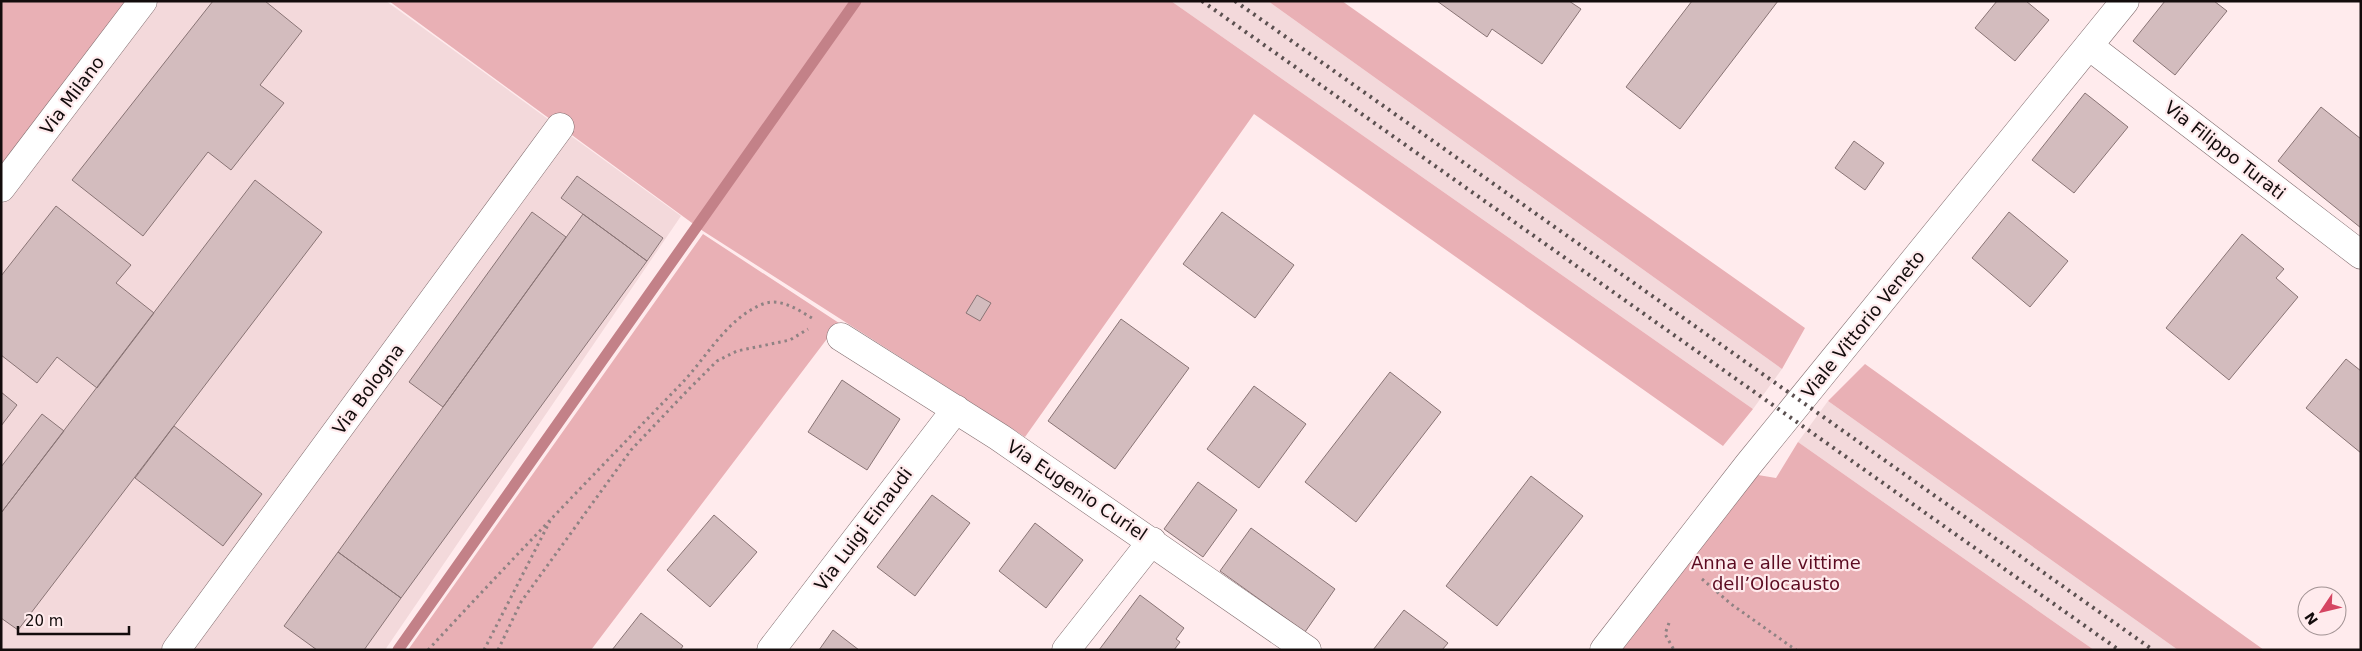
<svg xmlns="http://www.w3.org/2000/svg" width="2362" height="651" font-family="'DejaVu Sans',sans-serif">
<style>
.built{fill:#f3d9db}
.green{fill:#e9b0b5}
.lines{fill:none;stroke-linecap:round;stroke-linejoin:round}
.stream{stroke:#c38188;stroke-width:11}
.building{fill:#d3bcbe;stroke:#897475}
.minor-casing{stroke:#826d6f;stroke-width:29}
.tertiary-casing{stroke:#826d6f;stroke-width:29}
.path{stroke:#8f8283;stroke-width:3;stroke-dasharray:2.5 4;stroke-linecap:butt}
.minor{stroke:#fff;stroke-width:28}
.tertiary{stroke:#fff;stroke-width:28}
.rail{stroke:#5b5050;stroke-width:4;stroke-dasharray:2.5 5;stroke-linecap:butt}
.labels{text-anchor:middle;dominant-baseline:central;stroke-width:4.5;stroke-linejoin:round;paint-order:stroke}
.street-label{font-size:18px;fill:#130c0c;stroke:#ffebed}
.park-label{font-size:18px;fill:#5c0b21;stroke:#ffebed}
</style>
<rect width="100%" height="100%" fill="#ffebed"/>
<path class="built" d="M 149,1 L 386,1 L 681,216 L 385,650 L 1,650 L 1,206 Z
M 1171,1 L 1268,1 L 1782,369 L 1753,409 Z
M 1828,401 L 2178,650 L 2094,650 L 1798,442 Z"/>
<path class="green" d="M 1,1 L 130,1 L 1,168 Z
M 389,1 L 1171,1 L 1753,409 L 1723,446 L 1254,114 L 1025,437 L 703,231 Z
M 1268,1 L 1342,1 L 1805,328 L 1782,369 Z
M 703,234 L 839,323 L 591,650 L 408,650 Z
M 1865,364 L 2264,650 L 2178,650 L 1828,401 Z
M 1798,442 L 2094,650 L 1612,650 L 1758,475 L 1776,478 Z"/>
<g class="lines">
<path class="stream" d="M 398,650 L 856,1"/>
</g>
<path class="building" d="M 213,1 L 265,1 L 302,31 L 260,85 L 284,103 L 231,170 L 208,152 L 143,236 L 72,180 Z
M 1437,1 L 1569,1 L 1581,9 L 1542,64 L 1492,29 L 1487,37 Z
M 1692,1 L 1778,1 L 1680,129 L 1626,87 Z
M 1997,1 L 2026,1 L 2049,20 L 2015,61 L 1975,28 Z
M 2165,1 L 2214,1 L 2227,11 L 2175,75 L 2133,41 Z
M 2085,93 L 2128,127 L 2074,193 L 2032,160 Z
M 2321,107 L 2361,139 L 2361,228 L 2278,161 Z
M 1854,141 L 1884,163 L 1865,190 L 1835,168 Z
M 577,176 L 663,238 L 647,261 L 561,198 Z
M 255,180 L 322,232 L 18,630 L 1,618 L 1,513 Z
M 56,206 L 131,265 L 116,283 L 154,313 L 97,388 L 57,357 L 37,383 L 1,355 L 1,276 Z
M 532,212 L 566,237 L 443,407 L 409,382 Z
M 1222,212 L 1294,265 L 1255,318 L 1183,264 Z
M 2009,212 L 2068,261 L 2030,307 L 1972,258 Z
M 583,214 L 647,261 L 401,598 L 338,552 Z
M 2242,234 L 2284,269 L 2276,278 L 2298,297 L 2229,380 L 2166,328 Z
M 977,295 L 991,303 L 980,321 L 966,313 Z
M 1121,319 L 1189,368 L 1115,469 L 1048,421 Z
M 2346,359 L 2361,371 L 2361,453 L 2306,408 Z
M 1390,372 L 1441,412 L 1356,522 L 1305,482 Z
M 842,380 L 900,419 L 867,470 L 808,432 Z
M 1254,386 L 1306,424 L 1259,488 L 1207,449 Z
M 1,392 L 17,405 L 1,426 Z
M 42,414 L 64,431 L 1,513 L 1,467 Z
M 174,426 L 262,494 L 223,546 L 135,478 Z
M 1531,476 L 1583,516 L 1497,626 L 1446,586 Z
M 1198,482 L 1237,510 L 1203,557 L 1164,529 Z
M 932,495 L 970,523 L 915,596 L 877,567 Z
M 714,515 L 757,552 L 710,607 L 667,570 Z
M 1035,523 L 1083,560 L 1046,608 L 999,571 Z
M 1251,528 L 1335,589 L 1305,632 L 1220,571 Z
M 338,552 L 401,598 L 364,650 L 317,650 L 284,626 Z
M 1140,595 L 1184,628 L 1176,639 L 1180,642 L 1174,650 L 1099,650 Z
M 1404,610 L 1448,643 L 1442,650 L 1373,650 Z
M 641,613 L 683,646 L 680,650 L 612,650 Z
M 833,630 L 859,650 L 819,650 Z"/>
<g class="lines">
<defs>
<path id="minor" d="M 2089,46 L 2361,255
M 1,188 L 143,1
M 841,337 L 999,437 L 1307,650
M 176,650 L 560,127
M 771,650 L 956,409
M 1066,650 L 1152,541"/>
<path id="tertiary" d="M 1604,650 L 1748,465 L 2125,1"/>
</defs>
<use href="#minor" class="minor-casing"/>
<use href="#tertiary" class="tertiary-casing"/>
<path class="path" d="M 1702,579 L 1731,604 L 1796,650
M 1669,623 L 1665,634 L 1674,650
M 428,650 C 511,560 597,471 682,383 C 707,357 727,318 763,304 C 781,297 800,311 815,320
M 484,650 L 550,521
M 498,650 L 521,602 L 631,450 L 687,391 L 717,361 L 737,351 L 790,340 L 808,329"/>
<use href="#minor" class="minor"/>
<use href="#tertiary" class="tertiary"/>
<path class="rail" d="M 1202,1 L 2119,650
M 1235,1 L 2153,650"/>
</g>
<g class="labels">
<g class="street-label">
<text transform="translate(72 95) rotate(-53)">Via Milano</text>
<text transform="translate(2225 150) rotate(38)">Via Filippo Turati</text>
<text transform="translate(1863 324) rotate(-51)">Viale Vittorio Veneto</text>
<text transform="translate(368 389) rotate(-54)">Via Bologna</text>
<text transform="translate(1077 490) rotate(34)">Via Eugenio Curiel</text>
<text transform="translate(863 529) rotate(-53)">Via Luigi Einaudi</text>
</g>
<g class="park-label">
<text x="1776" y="562">Anna e alle vittime<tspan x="1776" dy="21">dell’Olocausto</tspan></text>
</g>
</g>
<rect width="2362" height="651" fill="none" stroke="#130c0c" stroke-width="5"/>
<g transform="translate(2322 611) rotate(235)"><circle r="24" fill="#ffebed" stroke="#a19293"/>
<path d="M0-4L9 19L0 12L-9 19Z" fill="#d54562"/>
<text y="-8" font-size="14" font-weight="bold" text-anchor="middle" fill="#130c0c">N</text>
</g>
<path d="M18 626v8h111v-8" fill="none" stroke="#130c0c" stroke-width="2.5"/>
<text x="25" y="626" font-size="15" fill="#130c0c" stroke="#ffebed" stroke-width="4" paint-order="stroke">20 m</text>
</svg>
